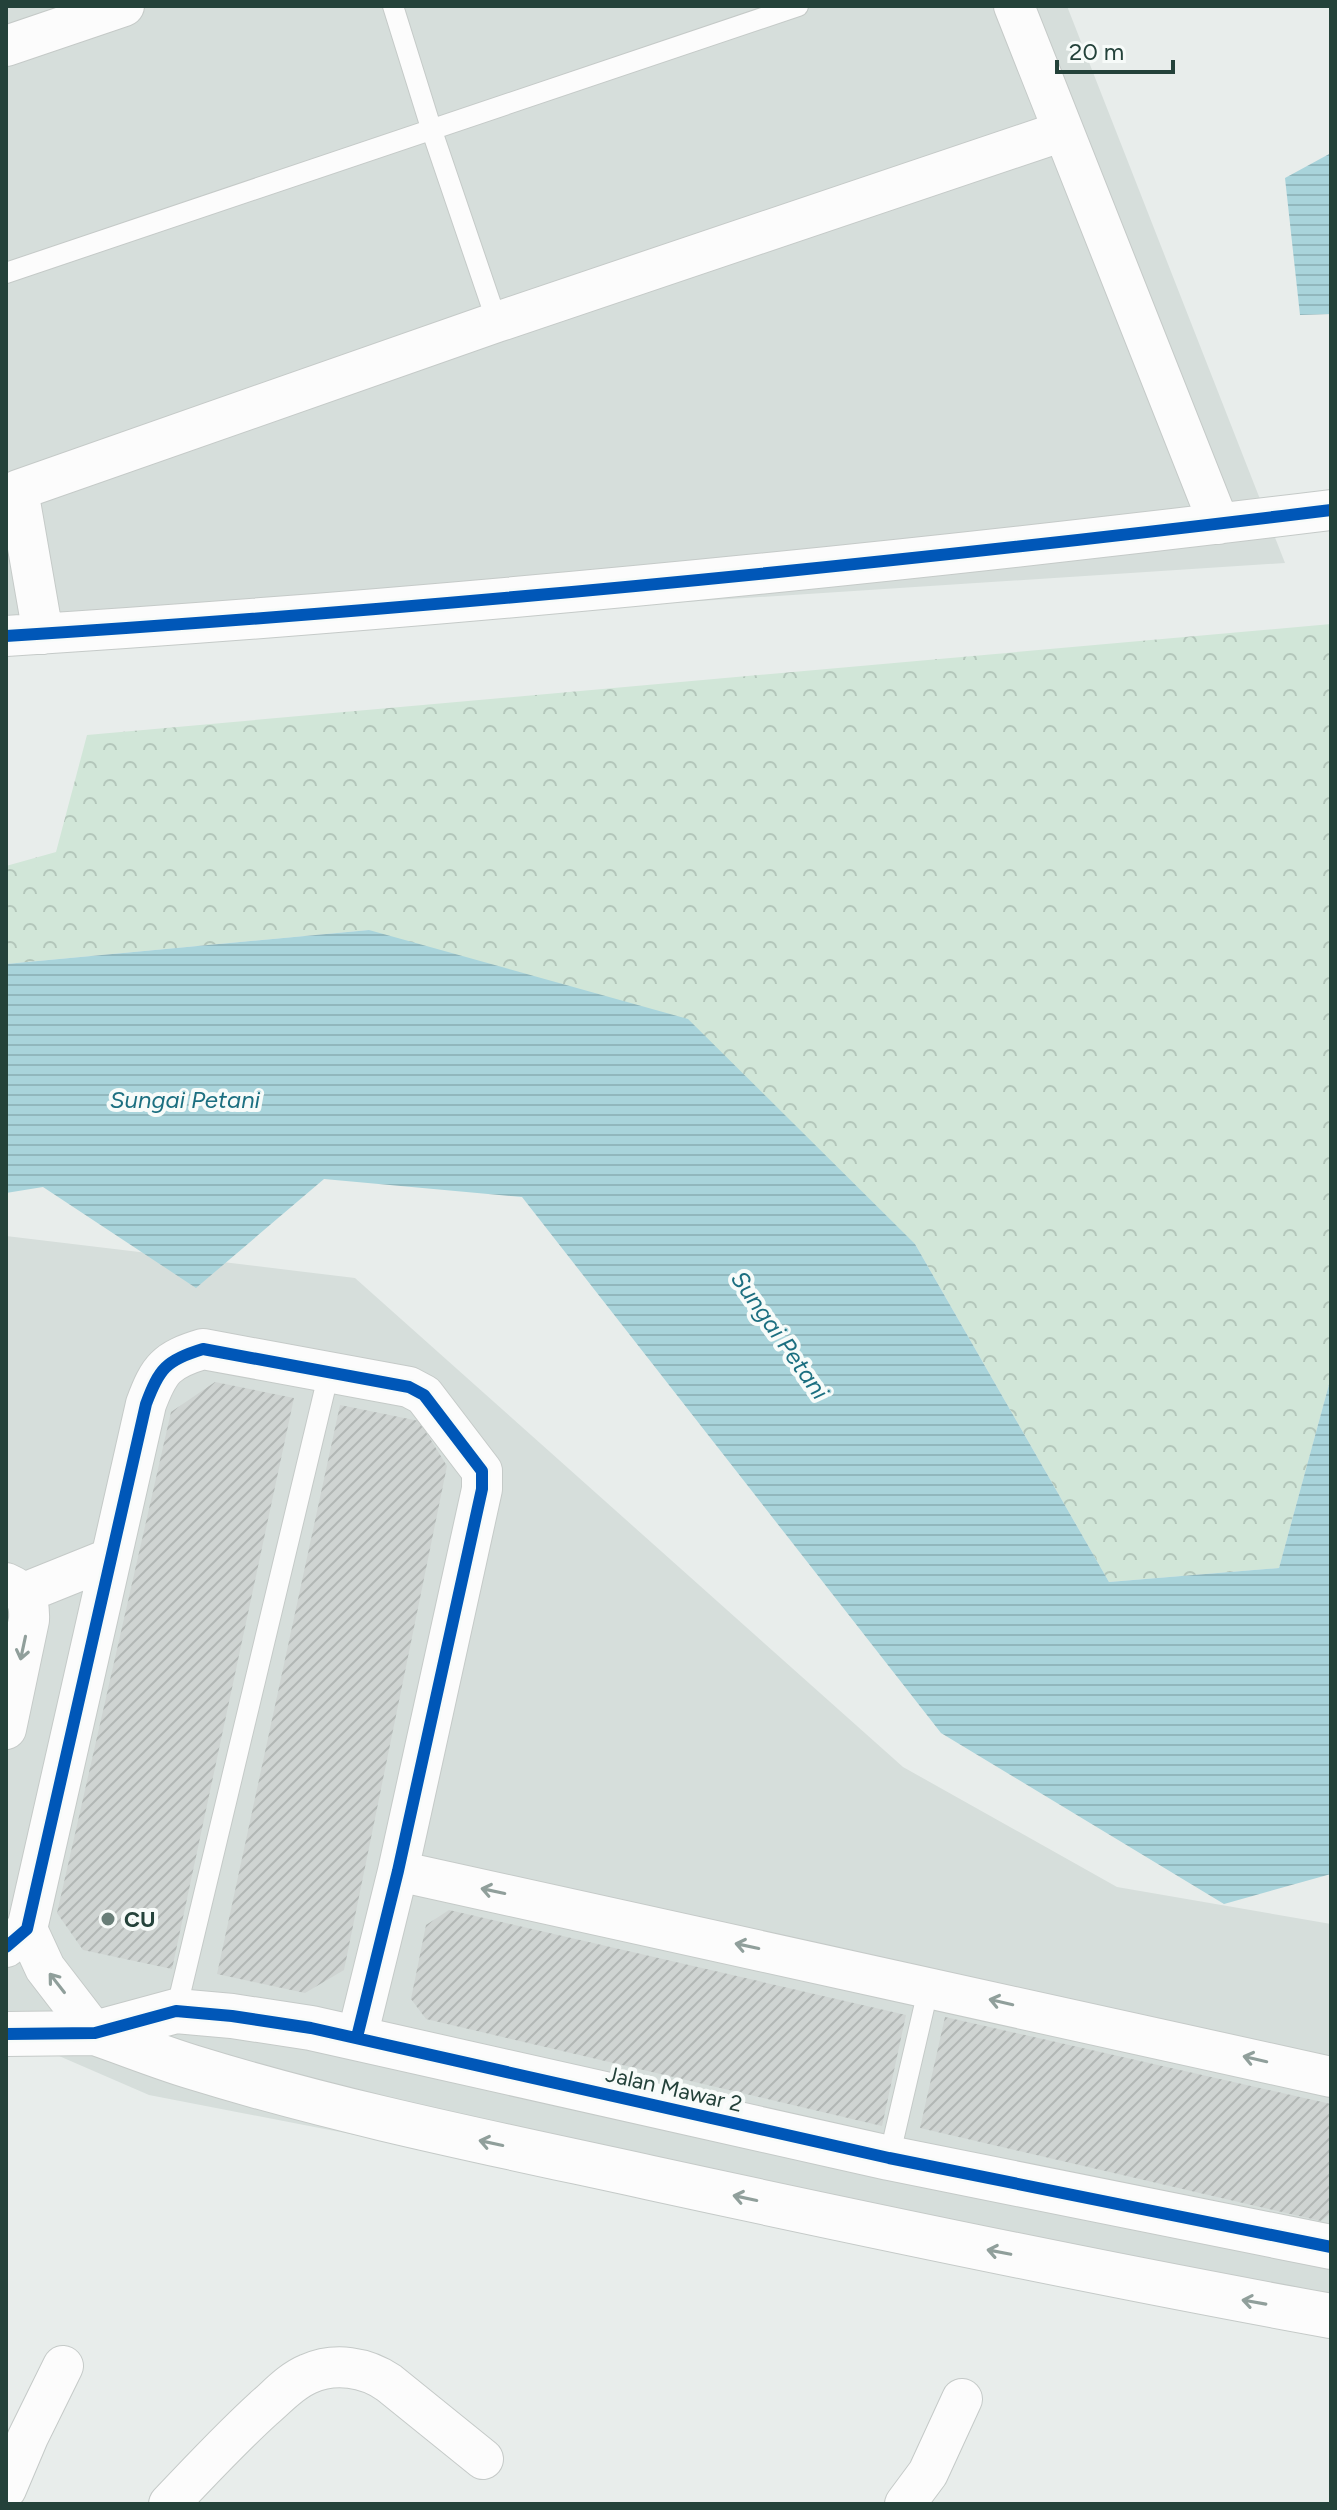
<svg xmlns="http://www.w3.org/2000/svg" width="1337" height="2510" font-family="Figtree,sans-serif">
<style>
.built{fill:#d6dedb}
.forest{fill:url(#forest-crowns)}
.water{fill:url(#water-rules)}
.building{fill:url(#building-hatch)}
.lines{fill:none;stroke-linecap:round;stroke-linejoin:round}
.service-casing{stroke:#c5cac8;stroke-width:22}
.minor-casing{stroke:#c5cac8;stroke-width:42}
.tertiary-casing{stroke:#c5cac8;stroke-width:46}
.service{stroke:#fcfcfc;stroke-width:20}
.minor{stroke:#fcfcfc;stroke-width:40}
.tertiary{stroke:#fcfcfc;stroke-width:44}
.cycleway-casing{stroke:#f7fbf9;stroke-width:17}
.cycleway{stroke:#0057b8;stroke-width:12}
.oneway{stroke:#909f9b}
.poi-dot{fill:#697e78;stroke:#f7fbf9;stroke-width:3}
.labels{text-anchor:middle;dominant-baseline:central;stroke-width:8;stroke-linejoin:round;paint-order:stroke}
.poi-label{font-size:22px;font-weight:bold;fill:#24423a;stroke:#f7fbf9;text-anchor:start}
.street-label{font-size:22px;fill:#24423a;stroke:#f7fbf9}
.water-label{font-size:24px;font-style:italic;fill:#1c6f80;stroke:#f7fbf9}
</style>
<defs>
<pattern id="forest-crowns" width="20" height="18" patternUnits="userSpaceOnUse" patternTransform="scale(2)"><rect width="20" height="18" fill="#d1e6d8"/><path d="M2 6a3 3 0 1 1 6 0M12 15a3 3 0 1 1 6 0" fill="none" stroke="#b3c6ba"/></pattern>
<pattern id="water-rules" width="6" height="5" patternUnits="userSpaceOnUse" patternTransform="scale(2)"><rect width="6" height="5" fill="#a9d4db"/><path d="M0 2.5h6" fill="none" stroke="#91b7bd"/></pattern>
<pattern id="building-hatch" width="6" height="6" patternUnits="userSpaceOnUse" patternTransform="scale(2)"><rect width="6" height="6" fill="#cfd4d2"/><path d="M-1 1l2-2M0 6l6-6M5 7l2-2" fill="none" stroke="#b2b7b5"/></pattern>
</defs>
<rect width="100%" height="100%" fill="#e8edeb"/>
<path class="built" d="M 6,6 L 1067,6 L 1285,563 L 6,646 Z
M 6,1236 L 355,1278 L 903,1767 L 1117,1887 L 1331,1924 L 1331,2324 L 149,2095 L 6,2033 Z"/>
<path class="forest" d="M 1331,624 L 1331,1377 L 1279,1568 L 1109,1582 L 915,1244 L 369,930 L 6,964 L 6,866 L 56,852 L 87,735 Z"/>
<path class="water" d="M 1331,153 L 1331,314 L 1300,315 L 1285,178 Z
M 369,930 L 688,1019 L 915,1244 L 1109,1582 L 1279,1568 L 1331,1377 L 1331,1874 L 1224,1904 L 941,1733 L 522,1197 L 324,1179 L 196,1288 L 43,1187 L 6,1193 L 6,964 Z"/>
<path class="building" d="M 215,1382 L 294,1398 L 172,1969 L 83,1950 L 57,1913 L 171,1412 Z
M 340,1405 L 419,1421 L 447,1466 L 344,1970 L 305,1993 L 217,1974 Z
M 449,1910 L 906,2015 L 882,2126 L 426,2019 L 411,1999 L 426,1925 Z
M 945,2017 L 1331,2104 L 1331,2213 L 1321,2221 L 920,2128 Z"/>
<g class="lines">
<defs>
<path id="service" d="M 393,6 L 432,131 L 497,322
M 6,273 L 798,6
M 176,2011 L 329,1372
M 889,2158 L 929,1986"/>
<path id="minor" d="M 1014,6 L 1219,524
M 6,46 L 124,6
M 43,634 L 18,490 L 497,322 L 1063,131
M 6,636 C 449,608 891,564 1331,510
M 6,1583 C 25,1591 30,1600 29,1620 L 6,1729
M 24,1593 L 111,1558
M 398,1871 L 1331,2077
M 27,1929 L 45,1968 L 95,2033
M 6,1947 L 27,1929 L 146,1404 C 159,1369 166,1360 203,1349 L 409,1387 L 424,1395 L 482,1471 L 482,1489 L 398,1871 L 357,2037
M 6,2489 L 28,2437 L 63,2366
M 169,2504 C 200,2471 231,2438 264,2408 C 278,2396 291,2381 308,2374 C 335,2362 366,2367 389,2383 L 483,2459
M 905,2504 L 928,2473 L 962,2399"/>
<path id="tertiary" d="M 95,2033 C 127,2044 159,2057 192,2067 C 344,2114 501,2145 656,2179 C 881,2228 1105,2275 1331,2316
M 6,2034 L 95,2033 L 176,2011 L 232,2016 L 311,2028 L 889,2158 L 1331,2247"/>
</defs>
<use href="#service" class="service-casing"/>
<use href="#minor" class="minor-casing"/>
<use href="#tertiary" class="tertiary-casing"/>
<use href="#service" class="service"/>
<use href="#minor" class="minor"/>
<use href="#tertiary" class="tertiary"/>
<defs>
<path id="cycleway" d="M 6,636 C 449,608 891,564 1331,510
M 6,1947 L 27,1929 L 146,1404 C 159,1369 166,1360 203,1349 L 409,1387 L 424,1395 L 482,1471 L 482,1489 L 398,1871 L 357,2037
M 6,2034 L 95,2033 L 176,2011 L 232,2016 L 311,2028 L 889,2158 L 1331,2247"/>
</defs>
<use href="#cycleway" class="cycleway-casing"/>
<use href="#cycleway" class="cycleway"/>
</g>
<defs><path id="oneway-shaft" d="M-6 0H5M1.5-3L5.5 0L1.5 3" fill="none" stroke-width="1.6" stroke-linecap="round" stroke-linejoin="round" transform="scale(2)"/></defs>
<g class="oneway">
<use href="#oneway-shaft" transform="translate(23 1648) rotate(102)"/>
<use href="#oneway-shaft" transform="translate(493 1891) rotate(-168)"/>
<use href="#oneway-shaft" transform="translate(747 1946) rotate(-168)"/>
<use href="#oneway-shaft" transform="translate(57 1983) rotate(-128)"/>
<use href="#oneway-shaft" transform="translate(1001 2002) rotate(-167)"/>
<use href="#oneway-shaft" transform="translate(1255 2059) rotate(-167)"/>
<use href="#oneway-shaft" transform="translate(491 2143) rotate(-168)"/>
<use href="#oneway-shaft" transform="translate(745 2198) rotate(-168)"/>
<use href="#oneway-shaft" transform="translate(999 2252) rotate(-169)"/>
<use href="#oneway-shaft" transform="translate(1254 2302) rotate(-170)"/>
</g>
<circle class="poi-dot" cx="108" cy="1919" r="8"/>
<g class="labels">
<g class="poi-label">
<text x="124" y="1919">CU</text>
</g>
<g class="street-label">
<text transform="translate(674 2089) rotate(13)">Jalan Mawar 2</text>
</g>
<g class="water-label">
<text x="185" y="1099">Sungai Petani</text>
<text transform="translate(780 1335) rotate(55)">Sungai Petani</text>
</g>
</g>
<rect width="1337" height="2510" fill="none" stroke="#24423a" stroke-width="16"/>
<path d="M1057 60v12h116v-12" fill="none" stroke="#24423a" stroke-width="4"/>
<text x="1069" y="60" font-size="24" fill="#24423a" stroke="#f7fbf9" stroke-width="6" paint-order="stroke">20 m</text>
</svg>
